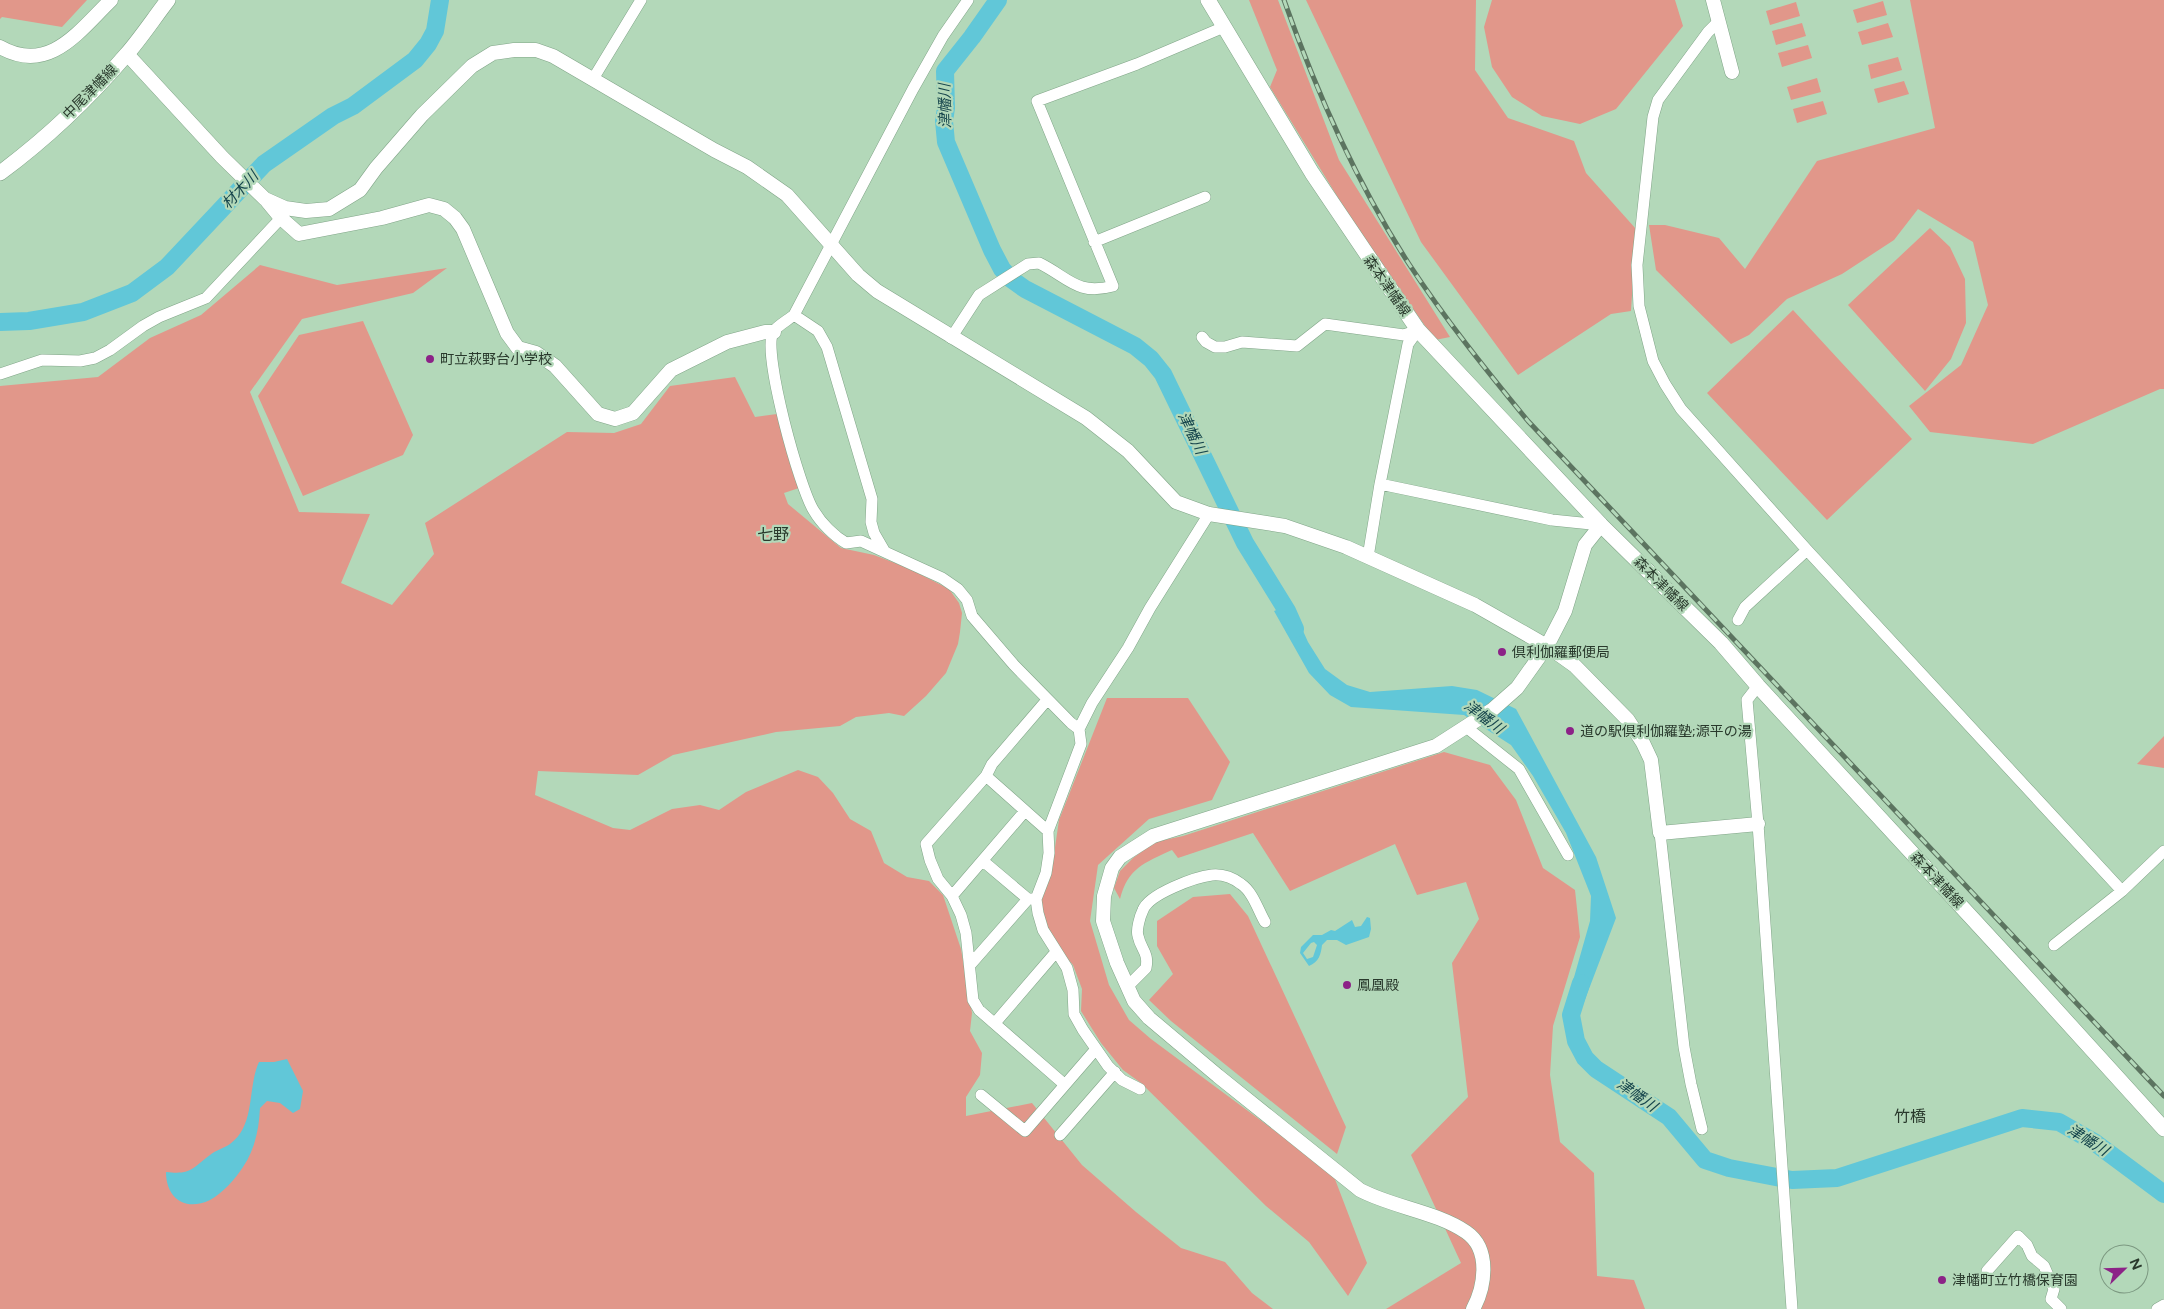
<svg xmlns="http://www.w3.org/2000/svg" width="2164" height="1309" font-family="Figtree,'Noto Sans JP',sans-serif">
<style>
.green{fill:#e1978a}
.water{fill:#61c7d8;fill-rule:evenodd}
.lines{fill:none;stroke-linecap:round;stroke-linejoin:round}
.river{stroke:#61c7d8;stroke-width:18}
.minor-casing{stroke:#81a588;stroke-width:12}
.tertiary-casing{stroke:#81a588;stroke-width:15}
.secondary-casing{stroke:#81a588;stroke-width:16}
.minor{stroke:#fff;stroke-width:11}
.tertiary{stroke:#fff;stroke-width:14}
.secondary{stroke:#fff;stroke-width:15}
.rail-casing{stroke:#5c7460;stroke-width:5}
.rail{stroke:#b3d8b9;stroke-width:3;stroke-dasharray:9;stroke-linecap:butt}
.poi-dot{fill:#8c2287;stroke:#b3d8b9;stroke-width:2}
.labels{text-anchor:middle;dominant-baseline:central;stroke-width:4.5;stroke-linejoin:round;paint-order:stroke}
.street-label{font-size:14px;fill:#29392c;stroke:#b3d8b9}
.poi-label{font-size:14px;fill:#29392c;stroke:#b3d8b9;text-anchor:start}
.water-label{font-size:15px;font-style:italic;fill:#16454c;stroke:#b3d8b9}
.quarter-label{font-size:16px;fill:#29392c;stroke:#b3d8b9}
</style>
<rect width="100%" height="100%" fill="#b3d8b9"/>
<path class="green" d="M 0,0 L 87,0 L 62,27 L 2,17 L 0,19 Z
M 1249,0 L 1278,0 L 1339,160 L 1450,337 L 1435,340 L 1361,235 L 1270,87 L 1277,70 Z
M 1306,0 L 1476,0 L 1475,70 L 1508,118 L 1574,141 L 1586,173 L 1636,229 L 1631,311 L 1611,314 L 1518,375 L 1421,242 Z
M 1492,0 L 1675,0 L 1683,26 L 1616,109 L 1580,124 L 1542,116 L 1512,97 L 1492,67 L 1484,27 Z
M 1910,0 L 2164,0 L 2164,389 L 2160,389 L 2033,444 L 1930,432 L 1909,406 L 1961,365 L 1988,305 L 1973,242 L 1918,209 L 1894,240 L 1842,274 L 1787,299 L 1749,335 L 1731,344 L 1656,270 L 1649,225 L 1665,225 L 1719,238 L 1745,269 L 1817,161 L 1935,128 Z
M 1883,1 L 1887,15 L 1857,23 L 1853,10 Z
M 1796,2 L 1800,16 L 1770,25 L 1766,11 Z
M 1802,23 L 1806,36 L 1776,45 L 1772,31 Z
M 1888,23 L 1893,37 L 1862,45 L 1858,32 Z
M 1808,45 L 1812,58 L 1782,67 L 1778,53 Z
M 1898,57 L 1902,70 L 1871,79 L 1868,65 Z
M 1817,78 L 1821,92 L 1791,100 L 1787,87 Z
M 1904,81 L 1909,94 L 1878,103 L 1874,89 Z
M 1823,101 L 1827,114 L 1797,123 L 1793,109 Z
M 1930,228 L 1950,247 L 1965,279 L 1966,323 L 1951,359 L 1925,391 L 1848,305 Z
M 260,265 L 337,285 L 447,268 L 413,293 L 302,319 L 250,392 L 299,512 L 370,514 L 341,583 L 392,605 L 434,554 L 425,523 L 567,432 L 614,433 L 641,424 L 670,386 L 735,377 L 755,417 L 777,414 L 799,488 L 784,493 L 788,504 L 841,548 L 874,555 L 908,568 L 949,589 L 959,603 L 962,613 L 960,632 L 958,644 L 946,673 L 926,696 L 904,716 L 889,713 L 856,717 L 840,726 L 776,732 L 673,755 L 638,775 L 538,771 L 535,795 L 613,828 L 630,830 L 672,809 L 700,805 L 719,810 L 746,792 L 798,770 L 818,777 L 833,793 L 850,819 L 871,831 L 884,863 L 907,877 L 929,881 L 943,895 L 961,949 L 972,1013 L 970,1031 L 982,1053 L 980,1075 L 966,1097 L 966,1116 L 1032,1103 L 1082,1165 L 1136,1212 L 1181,1248 L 1225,1262 L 1252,1293 L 1273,1309 L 0,1309 L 0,386 L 98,377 L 150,338 L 201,315 Z
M 1793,310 L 1912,439 L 1827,520 L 1707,393 Z
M 363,321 L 413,435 L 403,455 L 303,496 L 258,396 L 299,335 Z
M 1107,698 L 1188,698 L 1230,762 L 1212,800 L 1149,819 L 1098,865 L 1090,921 L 1109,985 L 1129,1020 L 1151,1039 L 1333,1174 L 1367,1263 L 1348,1296 L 1309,1242 L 1266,1206 L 1141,1083 L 1123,1070 L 1101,1043 L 1081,1011 L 1082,989 L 1073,965 L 1059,949 L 1051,935 L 1043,916 L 1040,905 L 1053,861 L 1059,820 Z
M 2164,736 L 2164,768 L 2137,764 Z
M 1444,752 L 1490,765 L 1516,800 L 1543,868 L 1575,890 L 1580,937 L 1553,1026 L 1550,1075 L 1560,1142 L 1594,1173 L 1597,1276 L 1634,1280 L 1645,1309 L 1386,1309 L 1461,1263 L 1411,1155 L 1468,1097 L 1452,963 L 1479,919 L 1466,882 L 1417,895 L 1395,844 L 1290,891 L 1253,833 L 1178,858 L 1172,850 C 1144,863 1128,868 1120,899 L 1114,888 L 1120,871 L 1133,858 L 1155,842 L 1183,836 Z
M 1230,894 L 1248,916 L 1346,1127 L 1337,1154 L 1171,1021 L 1149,1000 L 1173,974 L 1157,946 L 1157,921 L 1193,897 Z"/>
<path class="water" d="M 1291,604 L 1308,642 L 1325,669 L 1347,685 L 1370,692 L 1452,686 L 1477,690 L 1516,709 L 1596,857 L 1616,918 L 1581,1010 L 1567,1002 L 1590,921 L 1591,896 L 1566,833 L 1533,776 L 1511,745 L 1464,715 L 1351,707 L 1330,695 L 1309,673 L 1274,611 Z
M 1367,917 L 1370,918 L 1371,929 L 1369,937 L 1346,945 L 1337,940 L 1327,940 L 1322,945 C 1321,954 1319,962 1309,966 L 1300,953 L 1301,947 L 1313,935 L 1322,935 L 1331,930 L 1335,931 L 1352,920 L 1355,927 L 1361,926 ZM 1311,943 L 1314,942 L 1317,945 L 1313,957 L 1307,959 L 1303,953 Z
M 287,1059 L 303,1091 L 300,1109 L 293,1113 L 280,1103 L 267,1101 L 260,1108 C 259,1129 255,1149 243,1167 C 236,1178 222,1194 210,1200 C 185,1212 166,1198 166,1172 C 192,1175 192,1168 210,1155 C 216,1150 224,1148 230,1144 C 256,1125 247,1088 259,1062 L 274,1062 Z"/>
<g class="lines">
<path class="river" d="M 998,0 L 972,37 L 945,71 L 946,108 L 944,121 L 946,142 L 992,250 L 1002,269 L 1011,279 L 1025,289 L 1135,346 L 1151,359 L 1163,374 L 1245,543 L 1287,611 L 1295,629
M 0,322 L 29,321 L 83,312 L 132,293 L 167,267 L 264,164 L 333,116 L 353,106 L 415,60 L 428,44 L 435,31 L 440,0
M 1581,983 L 1571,1015 L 1576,1041 L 1585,1058 L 1596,1069 L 1669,1117 L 1705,1160 L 1729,1168 L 1792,1180 L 1837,1178 L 2022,1118 L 2059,1122 L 2094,1142 L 2164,1194"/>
<defs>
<path id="minor" d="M 1718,22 L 1708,32 L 1658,100 L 1653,117 L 1637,265 L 1639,306 L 1653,361 L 1665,384 L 1681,409 L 1807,550 L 2122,891
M 593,79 L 641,0
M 1094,242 L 1205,197
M 794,315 L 818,331 L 827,347 L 872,499 L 871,522 L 874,533 L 885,552 L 942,578 L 958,589 L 967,600 L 972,616 L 1014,665 L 1071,723 L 1079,729 L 1092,703 L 1128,648 L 1150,608 L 1209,514
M 1202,337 L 1206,342 L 1215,347 L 1225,347 L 1242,342 L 1297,346 L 1325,324 L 1404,335 L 1418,330
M 951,338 L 979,295 L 1028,264 L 1039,263 C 1068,277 1077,296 1113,286 L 1037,101 L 1137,64 L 1224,27
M 0,374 L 42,360 L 80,361 L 95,358 L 110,350 L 143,326 L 159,317 L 206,298 L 281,218
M 1380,484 L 1552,520 L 1601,525
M 885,552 L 861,541 L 846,543 C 834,536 821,523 814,511 C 800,490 762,353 773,332 C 777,326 788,320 794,315 L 913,89 L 943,36 L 968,0
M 1368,557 L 1380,484 L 1408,344 L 1418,330
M 1738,620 L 1745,607 L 1807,550
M 1758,686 L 1747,700 L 1758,824 L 1792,1309
M 1047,700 L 992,764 L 986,776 L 926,844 L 930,860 L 938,879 L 952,896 L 961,915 L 966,933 L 973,1000 L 979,1010 L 1064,1084
M 1466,727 L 1519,769 L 1568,855
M 1079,729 L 1081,744 L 1048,831 L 1049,853 L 1046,873 L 1036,899 L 1038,913 L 1043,930 L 1067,968 L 1073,990 L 1074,1014 L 1083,1030 L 1108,1066 L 1122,1080 L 1140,1089
M 986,776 L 1048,831
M 1660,833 L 1684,1047 L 1691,1084 L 1702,1129
M 983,861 L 1028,899
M 952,896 L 1025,811
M 2054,945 L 2122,891 L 2164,851
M 970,965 L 1028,899 L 1036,899
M 1127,987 L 1146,968 C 1149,952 1141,950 1138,936 C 1136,930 1140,916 1143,910 C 1149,894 1195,877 1212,875 C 1222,874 1233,878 1241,884 C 1253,892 1258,910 1265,922
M 995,1023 L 1056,952
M 981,1095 L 1025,1131 L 1096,1049
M 1060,1135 L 1115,1072
M 1987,1271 L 2018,1236 L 2027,1245 L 2032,1256 L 2044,1266 L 2054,1289 L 2051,1299 L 2061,1309
M 2157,1309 L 2164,1305"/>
<path id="tertiary" d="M 1713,0 L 1732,72
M 0,47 C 49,75 79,31 111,0
M 127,54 L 222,157 L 265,199 L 285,208 L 306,211 L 329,209 L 360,190 L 376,168 L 422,115 L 472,66 L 493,53 L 514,50 L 536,50 L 553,56 L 714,150 L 747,167 L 787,195 L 858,275 L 877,291 L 1086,418 L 1128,451 L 1176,502 L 1209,514 L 1285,526 L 1346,547 L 1475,605 L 1547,646 L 1575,666 L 1628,720 L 1643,743 L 1651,760 L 1660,833 L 1758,824
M 267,201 L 281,218 L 299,234 L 382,218 L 429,205 L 444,209 L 455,218 L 463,229 L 507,333 L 518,348 L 536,353 L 555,366 L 598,414 L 615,419 L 633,413 L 671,370 L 727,342 L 765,332 L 774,332
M 1473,1309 C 1485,1287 1491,1249 1466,1232 C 1437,1212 1392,1207 1360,1190 L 1218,1076 L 1149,1018 L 1134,1001 L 1117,963 L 1103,921 L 1104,896 L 1112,868 L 1120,857 L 1153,836 L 1436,746 L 1492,710 L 1517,688 L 1547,646 L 1565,611 L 1585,545 L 1601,525"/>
<path id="secondary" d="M 1208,0 L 1312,173 L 1418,330 L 1601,525 L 1721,643 L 1758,686 L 2018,968 L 2164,1129
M 0,173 C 46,139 89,98 126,55 C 141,38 154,18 168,0"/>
</defs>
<use href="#minor" class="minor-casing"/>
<use href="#tertiary" class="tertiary-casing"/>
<use href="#secondary" class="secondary-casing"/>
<use href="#minor" class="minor"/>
<use href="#tertiary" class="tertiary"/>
<use href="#secondary" class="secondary"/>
<defs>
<path id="rail" d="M 1284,0 C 1316,91 1356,182 1409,264 C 1445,319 1486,370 1528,421 L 2164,1096"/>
</defs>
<use href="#rail" class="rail-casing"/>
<use href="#rail" class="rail"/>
</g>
<g class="poi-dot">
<circle cx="430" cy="359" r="5"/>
<circle cx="1502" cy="652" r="5"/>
<circle cx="1570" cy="731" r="5"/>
<circle cx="1347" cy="985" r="5"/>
<circle cx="1942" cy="1280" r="5"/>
</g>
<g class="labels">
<g class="street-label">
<text transform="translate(90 92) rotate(-45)">中尾津幡線</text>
<text transform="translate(1387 286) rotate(55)">森本津幡線</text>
<text transform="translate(1661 584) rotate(45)">森本津幡線</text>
<text transform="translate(1937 880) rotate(47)">森本津幡線</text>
</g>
<g class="poi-label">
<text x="440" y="359">町立萩野台小学校</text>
<text x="1512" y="652">倶利伽羅郵便局</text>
<text x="1580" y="731">道の駅倶利伽羅塾;源平の湯</text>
<text x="1357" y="985">鳳凰殿</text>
<text x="1952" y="1280">津幡町立竹橋保育園</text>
</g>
<g class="water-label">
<text transform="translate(945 106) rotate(-91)">津幡川</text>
<text transform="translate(240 190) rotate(-47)">材木川</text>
<text transform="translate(1192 433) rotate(64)">津幡川</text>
<text transform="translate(1484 717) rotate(37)">津幡川</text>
<text transform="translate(1637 1095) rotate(35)">津幡川</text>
<text transform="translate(2088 1140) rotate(32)">津幡川</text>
</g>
<g class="quarter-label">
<text x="773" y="534">七野</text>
<text x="1910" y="1116">竹橋</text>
</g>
</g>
<g transform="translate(2124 1269) rotate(67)"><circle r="24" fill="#b3d8b9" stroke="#7c9881"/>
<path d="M0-4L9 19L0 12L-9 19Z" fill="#8c2287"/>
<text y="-8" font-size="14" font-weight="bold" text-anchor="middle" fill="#29392c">N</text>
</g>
</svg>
